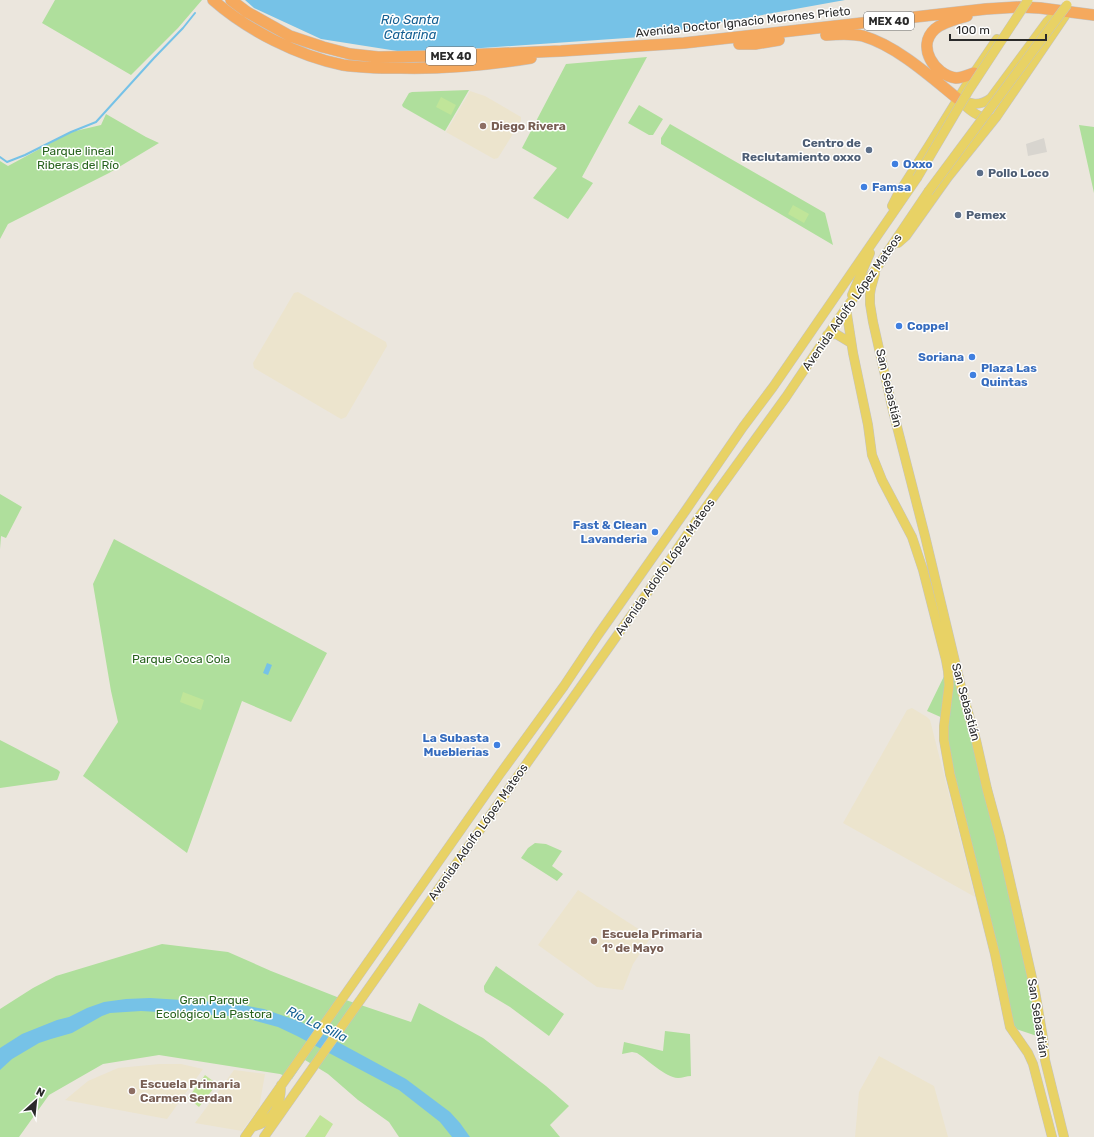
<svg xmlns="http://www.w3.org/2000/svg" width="1094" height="1137" font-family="Rubik,sans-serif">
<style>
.education{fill:#ece4cd}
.green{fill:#afdf9c}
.pitch{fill:#c0e599}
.plaza{fill:#d8d5cf}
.water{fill:#76c2e7}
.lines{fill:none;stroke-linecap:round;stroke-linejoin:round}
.stream{stroke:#76c2e7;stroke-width:2}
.major-casing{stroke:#c3c3c3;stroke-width:10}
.highway-casing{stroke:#c3c3c3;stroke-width:12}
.major{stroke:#e8d265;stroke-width:9}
.highway{stroke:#f5a95e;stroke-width:11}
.major-bridge-casing{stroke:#c3c3c3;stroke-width:10;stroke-linecap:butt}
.major-bridge{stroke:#e8d265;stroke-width:9}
.education-dot{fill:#8d6e63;stroke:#fff;stroke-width:1.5}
.service-dot{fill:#5c6f8a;stroke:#fff;stroke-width:1.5}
.shop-dot{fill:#3f7fe0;stroke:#fff;stroke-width:1.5}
.labels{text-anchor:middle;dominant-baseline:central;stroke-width:3;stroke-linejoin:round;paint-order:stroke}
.shield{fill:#fff;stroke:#6a6a6a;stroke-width:1}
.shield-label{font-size:11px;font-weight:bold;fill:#2a2a2a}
.street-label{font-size:12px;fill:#2a2a2a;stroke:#fff}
.education-label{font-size:12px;font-weight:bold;fill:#785e54;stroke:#fff;text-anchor:start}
.service-label{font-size:12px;font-weight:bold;fill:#4e5e75;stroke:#fff;text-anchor:start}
.park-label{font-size:12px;fill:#28631e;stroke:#fff}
.shop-label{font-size:12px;font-weight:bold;fill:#366cbe;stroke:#fff;text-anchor:start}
.water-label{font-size:13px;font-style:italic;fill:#156093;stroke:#fff}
</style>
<rect width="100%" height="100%" fill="#ebe6dd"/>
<path class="education" d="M 470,91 L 485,96 L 521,117 L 521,121 L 498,158 L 494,159 L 446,132 Z
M 298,292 L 386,342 L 387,346 L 346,417 L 341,419 L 254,368 L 253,363 L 294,293 Z
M 912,708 L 927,717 L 930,720 L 975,897 L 843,823 L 907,710 Z
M 578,890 L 651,937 L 633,964 L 623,990 L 597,987 L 538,945 Z
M 879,1056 L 934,1086 L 948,1137 L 855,1137 L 859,1092 Z
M 160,1064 L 181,1064 L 203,1069 L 167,1119 L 65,1100 L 88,1081 L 118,1068 Z
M 234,1070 L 265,1074 L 259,1108 L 242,1131 L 195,1123 Z"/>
<path class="green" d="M 55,0 L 202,0 L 178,28 L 131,75 L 42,23 Z
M 647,57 L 582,177 L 593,183 L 568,219 L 533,198 L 557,168 L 522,148 L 566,64 Z
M 469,90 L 445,131 L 403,107 L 402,105 L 409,93 L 412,92 Z
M 639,105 L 663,119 L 653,135 L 649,135 L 628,123 Z
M 106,114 L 146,137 L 159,143 L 109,173 L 8,224 L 0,239 L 0,161 L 8,166 L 71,132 L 101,125 Z
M 670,124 L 825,213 L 833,245 L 661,144 L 661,138 Z
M 1079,125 L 1094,127 L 1094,193 Z
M 0,494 L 22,507 L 6,538 L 1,536 L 0,549 Z
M 114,539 L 327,653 L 291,722 L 242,701 L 187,853 L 83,776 L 118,722 L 111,691 L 93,584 Z
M 956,667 L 1043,1038 L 1010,1027 L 947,759 L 945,719 L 927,711 L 948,668 Z
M 0,740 L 58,770 L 60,772 L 58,778 L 57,780 L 0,788 Z
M 535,843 L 546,844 L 562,851 L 552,866 L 563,874 L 557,881 L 521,858 L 528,848 Z
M 162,944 L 228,952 L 271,971 L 337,997 L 411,1022 L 419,1003 L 483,1038 L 546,1086 L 569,1106 L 550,1125 L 560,1137 L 399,1137 L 389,1122 L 358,1100 L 328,1074 L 305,1060 L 292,1079 L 280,1074 L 159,1055 L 103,1064 L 49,1095 L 19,1137 L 0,1137 L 0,1009 L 33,988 L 56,976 Z
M 496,966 L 564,1014 L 549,1036 L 510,1007 L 485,992 L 484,989 L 484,986 Z
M 665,1031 L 690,1034 L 691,1076 C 687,1076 682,1078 678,1078 C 665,1077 648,1060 637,1053 L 632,1052 L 622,1054 L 624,1042 L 663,1051 Z"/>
<path class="pitch" d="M 441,97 L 456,105 L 451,115 L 436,107 Z
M 793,205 L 809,214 L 804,223 L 788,214 Z
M 183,692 L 204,700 L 201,710 L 180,702 Z
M 205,1075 L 217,1084 L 199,1107 L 188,1098 Z
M 320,1115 L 333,1124 L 325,1137 L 305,1137 Z"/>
<path class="plaza" d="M 1044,138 L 1047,152 L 1028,156 L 1026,144 Z"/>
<path class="water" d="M 245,0 L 845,0 L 641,37 L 410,53 L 321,39 L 254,8 Z
M 267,663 L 272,665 L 268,675 L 263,673 Z
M 150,998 L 230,1003 L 264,1009 L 301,1022 L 406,1079 L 450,1112 L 460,1123 L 470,1137 L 452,1137 L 440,1122 L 399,1090 L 393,1087 L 297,1036 L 278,1027 L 249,1019 L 231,1016 L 141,1011 L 110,1013 L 102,1016 L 72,1033 L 51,1039 L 39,1043 L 12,1059 L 0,1070 L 0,1048 L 22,1034 L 57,1020 L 69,1017 L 87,1008 L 104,1002 L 126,999 Z"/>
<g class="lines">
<path class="stream" d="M 0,157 L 7,162 L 25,155 L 71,132 L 96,122 L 154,58 L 183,28 L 195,13"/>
<defs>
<path id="major" d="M 958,99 C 971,104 979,107 991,98 L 1047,22 L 1056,13
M 961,101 C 968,110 979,118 990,118
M 892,206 L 897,196 L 930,144 L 974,73 L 997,39
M 898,243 L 906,236 L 948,177 L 997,116 L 1065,16
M 875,274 L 871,288 L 870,294 L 870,304 L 873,322 L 893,411 L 925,536 L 962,691 L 976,740 L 987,789 L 1000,837 L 1035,991 L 1043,1038 L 1045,1060 L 1064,1137
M 852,295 L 870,253
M 846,308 L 853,353 L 868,425 L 872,455 L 882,480 L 912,537 L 923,570 L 946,660 L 948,671 L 949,685 L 944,726 L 944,740 L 950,774 L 995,954 L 1010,1027 L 1028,1053 L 1033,1064 L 1052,1137
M 827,335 L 836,334 L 851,343
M 252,1127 C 273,1122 281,1106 281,1085
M 245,1137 L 500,774 L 564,686 L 598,635 L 686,510 L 743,427 L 773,387 L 917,178
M 264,1137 L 539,746 L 657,579 L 699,517 L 786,397 L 846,308 L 876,269 L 928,192"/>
<path id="highway" d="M 213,0 C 247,30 298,56 343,65 C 362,68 381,68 401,68 C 444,69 488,65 531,58
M 231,0 L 247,12 L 290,36 L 323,47 L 350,54 L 378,57 L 441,56 L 561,51 L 684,43 L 986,9 L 1019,7 L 1040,8 L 1094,15
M 967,16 C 957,19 943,22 935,29 C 916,46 934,75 956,78 C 962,78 968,75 974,73
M 826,35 C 838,34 851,33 863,36 C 897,46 931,77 958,99
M 739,44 L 755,44 L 779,40"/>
</defs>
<use href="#major" class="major-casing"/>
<use href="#highway" class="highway-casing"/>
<use href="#major" class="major"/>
<use href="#highway" class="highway"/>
<defs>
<path id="major-bridge" d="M 917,178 L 969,90 L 1028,0
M 928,192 L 1067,5"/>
</defs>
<use href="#major-bridge" class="major-bridge-casing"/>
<use href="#major-bridge" class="major-bridge"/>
</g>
<g class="education-dot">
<circle cx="483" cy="126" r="4"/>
<circle cx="594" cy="941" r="4"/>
<circle cx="132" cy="1091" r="4"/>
</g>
<g class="service-dot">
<circle cx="869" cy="150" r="4"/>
<circle cx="980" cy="173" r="4"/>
<circle cx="958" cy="215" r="4"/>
</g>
<g class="shop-dot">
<circle cx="895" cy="164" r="4"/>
<circle cx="864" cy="187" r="4"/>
<circle cx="899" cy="326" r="4"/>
<circle cx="972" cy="357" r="4"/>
<circle cx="973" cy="375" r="4"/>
<circle cx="655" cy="532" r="4"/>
<circle cx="497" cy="745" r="4"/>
</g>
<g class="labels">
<g class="shield">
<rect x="864" y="12" width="50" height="18" rx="3"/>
<rect x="426" y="47" width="50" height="18" rx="3"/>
</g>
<g class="shield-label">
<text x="889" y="21">MEX 40</text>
<text x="451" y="56">MEX 40</text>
</g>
<g class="street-label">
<text transform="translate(743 22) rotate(-6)">Avenida Doctor Ignacio Morones Prieto</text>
<text transform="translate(852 302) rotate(-55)">Avenida Adolfo López Mateos</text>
<text transform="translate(889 388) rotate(77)">San Sebastián</text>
<text transform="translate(665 567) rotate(-55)">Avenida Adolfo López Mateos</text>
<text transform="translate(966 702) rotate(75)">San Sebastián</text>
<text transform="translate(478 832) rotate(-55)">Avenida Adolfo López Mateos</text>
<text transform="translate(1038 1018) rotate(81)">San Sebastián</text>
</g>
<g class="education-label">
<text x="491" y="126">Diego Rivera</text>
<text x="602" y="934">Escuela Primaria<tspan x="602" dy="14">1° de Mayo</tspan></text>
<text x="140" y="1084">Escuela Primaria<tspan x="140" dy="14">Carmen Serdan</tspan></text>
</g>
<g class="service-label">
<text x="861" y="143" text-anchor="end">Centro de<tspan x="861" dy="14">Reclutamiento oxxo</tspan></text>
<text x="988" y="173">Pollo Loco</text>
<text x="966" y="215">Pemex</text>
</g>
<g class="park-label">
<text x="78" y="151">Parque lineal<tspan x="78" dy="14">Riberas del Río</tspan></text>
<text x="181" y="659">Parque Coca Cola</text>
<text x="214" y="1000">Gran Parque<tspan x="214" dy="14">Ecológico La Pastora</tspan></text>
</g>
<g class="shop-label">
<text x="903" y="164">Oxxo</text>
<text x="872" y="187">Famsa</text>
<text x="907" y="326">Coppel</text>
<text x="964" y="357" text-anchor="end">Soriana</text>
<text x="981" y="368">Plaza Las<tspan x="981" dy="14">Quintas</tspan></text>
<text x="647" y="525" text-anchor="end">Fast &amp; Clean<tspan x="647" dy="14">Lavanderia</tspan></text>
<text x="489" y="738" text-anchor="end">La Subasta<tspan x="489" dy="14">Mueblerias</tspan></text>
</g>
<g class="water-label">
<text x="410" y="19">Río Santa<tspan x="410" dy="15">Catarina</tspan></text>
<text transform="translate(317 1024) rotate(26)">Río La Silla</text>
</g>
</g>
<g transform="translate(36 1101) rotate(27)" stroke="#ffffff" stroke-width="3" paint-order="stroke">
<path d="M0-3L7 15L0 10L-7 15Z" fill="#2a2a2a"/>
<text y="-6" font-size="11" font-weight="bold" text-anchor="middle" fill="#2a2a2a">N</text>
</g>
<path d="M950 34v6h96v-6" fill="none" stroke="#2a2a2a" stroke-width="2"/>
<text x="956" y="34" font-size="12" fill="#2a2a2a" stroke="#ffffff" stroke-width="3" paint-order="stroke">100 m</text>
</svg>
